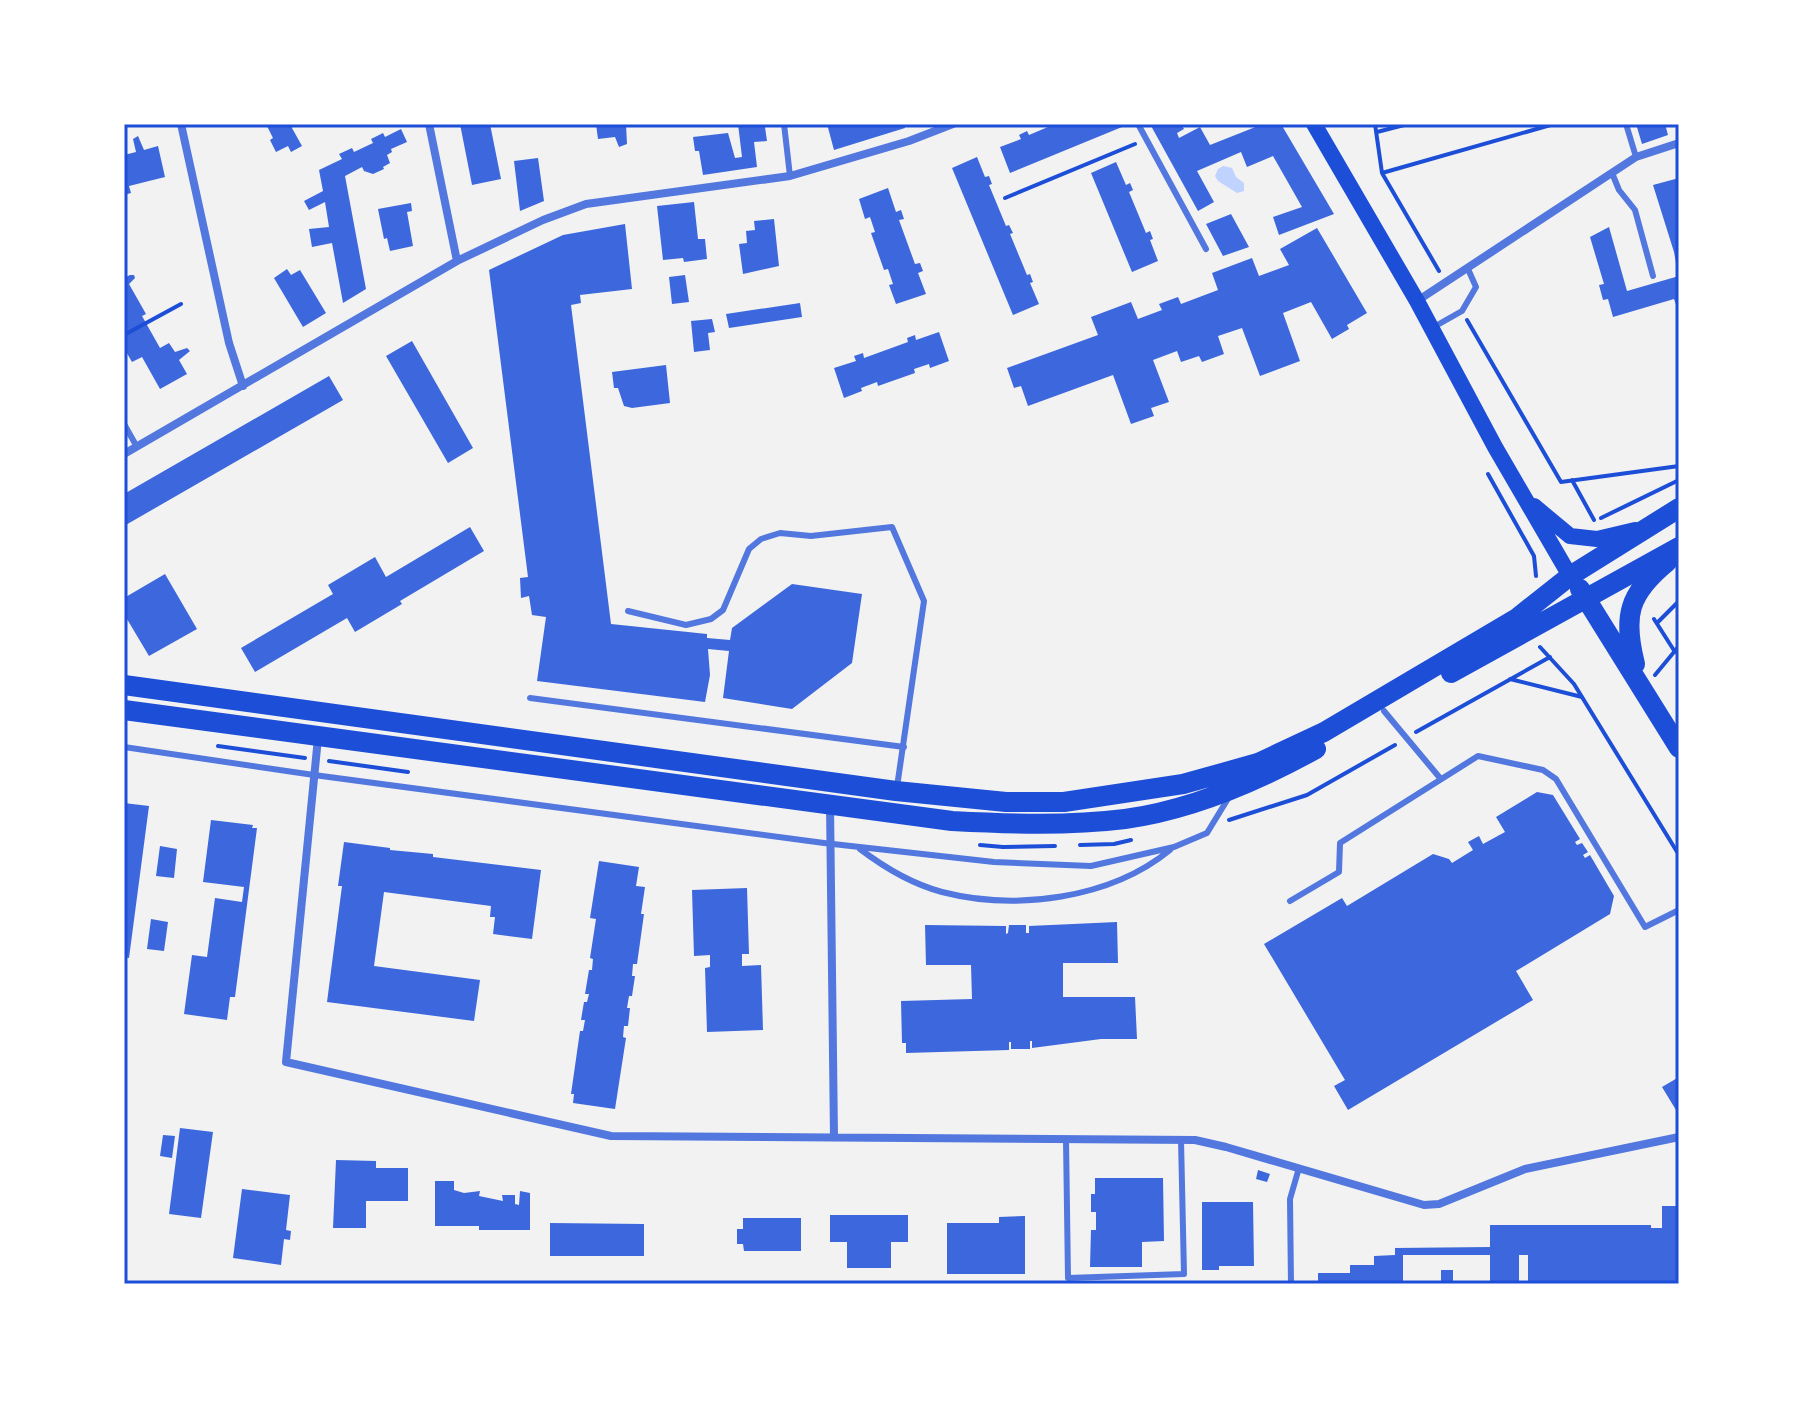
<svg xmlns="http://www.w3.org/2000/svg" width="1803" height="1408" font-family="Ubuntu,sans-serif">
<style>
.water{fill:#bfd3fe}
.building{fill:#3d67dc}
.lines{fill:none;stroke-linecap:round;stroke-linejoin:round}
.path{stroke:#1d4ed8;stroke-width:4}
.service{stroke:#5277de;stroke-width:6}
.minor{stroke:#5277de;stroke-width:8}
.secondary{stroke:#1d4ed8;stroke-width:16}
.primary{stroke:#1d4ed8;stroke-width:20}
.neatline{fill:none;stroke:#1d4ed8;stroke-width:3}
</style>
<rect width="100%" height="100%" fill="#f2f2f2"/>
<path class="water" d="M 1223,166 L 1232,168 L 1236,177 L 1244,183 L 1244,191 L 1237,193 L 1218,181 L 1215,176 L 1218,169 Z"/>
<path class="building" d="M 266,124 L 293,124 L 292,128 L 302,146 L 291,152 L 288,146 L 276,152 L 270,140 L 273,138 Z
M 460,124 L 490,124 L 501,179 L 472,185 Z
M 596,124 L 626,124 L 627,144 L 619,147 L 615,137 L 598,139 Z
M 738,124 L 759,124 L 759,127 L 765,127 L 767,141 L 754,142 L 757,167 L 703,175 L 699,151 L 695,151 L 693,137 L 728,133 L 735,158 L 742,157 Z
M 827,124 L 904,124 L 905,128 L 834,150 Z
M 1055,124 L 1121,124 L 1122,127 L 1010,173 L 1000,147 L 1021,139 L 1019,135 L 1027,131 L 1029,135 Z
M 1150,124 L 1181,124 L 1184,129 L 1177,133 L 1179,138 L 1200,127 L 1210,145 L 1263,124 L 1281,124 L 1334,214 L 1279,235 L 1273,217 L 1302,207 L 1273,156 L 1247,167 L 1241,152 L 1197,171 L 1214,202 L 1198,211 Z
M 1636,124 L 1665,124 L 1668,135 L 1642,144 Z
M 401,129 L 407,142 L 391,149 L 392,152 L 387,155 L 390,163 L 383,167 L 384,169 L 373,174 L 364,171 L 362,167 L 345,176 L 366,289 L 343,303 L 332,243 L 312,247 L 309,229 L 329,227 L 325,202 L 309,210 L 304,201 L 323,191 L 319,170 L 342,159 L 339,154 L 352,148 L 354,152 L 373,143 L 371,139 L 383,133 L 385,137 Z
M 138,136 L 144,150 L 158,146 L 165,177 L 129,186 L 131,193 L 124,195 L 124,155 L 136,152 L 133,139 Z
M 977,157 L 985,177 L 989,176 L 992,184 L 989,185 L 1006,226 L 1009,225 L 1013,233 L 1010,234 L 1027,275 L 1030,274 L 1033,282 L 1030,283 L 1039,304 L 1013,315 L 952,168 Z
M 538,158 L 544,201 L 520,211 L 514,161 Z
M 1116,162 L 1126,185 L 1130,183 L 1133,190 L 1129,192 L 1146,233 L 1150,231 L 1153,239 L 1150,240 L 1158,261 L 1132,272 L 1091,173 Z
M 1679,178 L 1679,274 L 1678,274 L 1674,252 L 1653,185 Z
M 888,188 L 896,212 L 901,210 L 904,219 L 899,220 L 915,264 L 920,263 L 923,271 L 918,273 L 926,294 L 896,304 L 889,285 L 893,284 L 888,269 L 884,270 L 871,233 L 875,232 L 870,217 L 865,219 L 859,199 Z
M 694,202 L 698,239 L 705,239 L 707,259 L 684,262 L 683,258 L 663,260 L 657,206 Z
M 411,203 L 412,211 L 407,212 L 413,246 L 390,251 L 387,238 L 384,239 L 378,209 Z
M 1231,214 L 1249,247 L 1223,256 L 1206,224 Z
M 774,219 L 779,266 L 743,274 L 739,244 L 747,243 L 746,231 L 755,230 L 754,221 Z
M 625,224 L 632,289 L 580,295 L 581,303 L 571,305 L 611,624 L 707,634 L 707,638 L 730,640 L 732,628 L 792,584 L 862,594 L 852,663 L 792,709 L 723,698 L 729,651 L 708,649 L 710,675 L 705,702 L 537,681 L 546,617 L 532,615 L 529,596 L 521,598 L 520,578 L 528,577 L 489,270 L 563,235 Z
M 1609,227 L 1627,291 L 1679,276 L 1679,313 L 1674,299 L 1613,317 L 1608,299 L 1603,300 L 1599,285 L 1604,284 L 1590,237 Z
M 1317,228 L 1367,313 L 1347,325 L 1349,329 L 1332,339 L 1311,302 L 1283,313 L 1300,361 L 1260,376 L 1242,328 L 1218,336 L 1224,354 L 1202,362 L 1199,356 L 1181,362 L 1177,351 L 1153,360 L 1169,402 L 1151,408 L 1154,416 L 1131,424 L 1113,375 L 1028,406 L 1021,386 L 1014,388 L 1007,368 L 1098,335 L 1091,317 L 1131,302 L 1138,319 L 1162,310 L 1159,304 L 1178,297 L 1181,304 L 1218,290 L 1212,273 L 1252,258 L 1259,276 L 1289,265 L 1280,249 Z
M 287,269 L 291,275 L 300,270 L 326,313 L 303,327 L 274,278 Z
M 130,275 L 134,275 L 135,278 L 129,284 L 146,314 L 142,316 L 160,348 L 169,343 L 175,352 L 187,348 L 190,351 L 179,360 L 187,374 L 160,389 L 142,357 L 132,362 L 124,348 L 124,278 Z
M 685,275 L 689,302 L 672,304 L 669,277 Z
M 800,303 L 802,317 L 729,328 L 726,314 Z
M 712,319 L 715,332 L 708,333 L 710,350 L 694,352 L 691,321 Z
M 939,332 L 949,361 L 930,368 L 929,364 L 914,369 L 915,373 L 878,386 L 877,382 L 861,388 L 862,391 L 844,398 L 834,368 L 856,361 L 854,356 L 863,353 L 864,358 L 908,342 L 907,338 L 915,335 L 916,340 Z
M 412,341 L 473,448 L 448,463 L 386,356 Z
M 666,365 L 670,403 L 632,408 L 624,406 L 618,388 L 614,388 L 612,372 Z
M 329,376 L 343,400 L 124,526 L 124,494 Z
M 470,527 L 484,551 L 400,601 L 402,604 L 355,632 L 347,618 L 255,672 L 241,648 L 333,594 L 328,585 L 375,557 L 386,577 Z
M 165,574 L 197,629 L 149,656 L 124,614 L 124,598 Z
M 1537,792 L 1553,795 L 1580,839 L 1575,842 L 1577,845 L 1582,843 L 1588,852 L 1583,855 L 1585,858 L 1590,855 L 1614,896 L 1610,914 L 1516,971 L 1533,1000 L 1348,1110 L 1334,1086 L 1345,1080 L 1264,944 L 1342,898 L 1347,906 L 1433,854 L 1449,859 L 1452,863 L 1473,850 L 1468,842 L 1479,836 L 1483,844 L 1505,832 L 1496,817 Z
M 124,803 L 149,806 L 129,958 L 124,957 Z
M 211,820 L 253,825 L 252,828 L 257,828 L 235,997 L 230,997 L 227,1020 L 184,1014 L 192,955 L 207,957 L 215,898 L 242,902 L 244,887 L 203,882 Z
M 344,842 L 390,848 L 390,850 L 433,854 L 433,857 L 541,870 L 532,939 L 493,934 L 495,917 L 490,917 L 491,906 L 384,892 L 374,966 L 480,980 L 474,1021 L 327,1002 L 342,886 L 338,886 Z
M 160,846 L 177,849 L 174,878 L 156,876 Z
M 599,861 L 639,867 L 636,886 L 645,887 L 641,914 L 644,914 L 637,964 L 633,964 L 632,976 L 635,976 L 632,996 L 629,996 L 627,1008 L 630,1008 L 628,1026 L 624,1026 L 623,1037 L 626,1038 L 615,1109 L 573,1103 L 574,1094 L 571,1094 L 580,1031 L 583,1031 L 585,1020 L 581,1020 L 584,1002 L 587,1002 L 589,994 L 585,994 L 589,970 L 592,970 L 593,959 L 590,958 L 596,919 L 590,918 Z
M 747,888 L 749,954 L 742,954 L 742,966 L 761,965 L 763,1030 L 707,1032 L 705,968 L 710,967 L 710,955 L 694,956 L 692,890 Z
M 151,919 L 168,922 L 164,951 L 147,949 Z
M 1117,922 L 1118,963 L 1063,963 L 1063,997 L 1135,997 L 1137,1039 L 1101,1039 L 1032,1048 L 1032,1041 L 1030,1041 L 1030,1049 L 1011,1049 L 1011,1042 L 1009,1042 L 1009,1050 L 906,1053 L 906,1043 L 902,1043 L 901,1001 L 972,999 L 971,965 L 926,965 L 925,925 L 1006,926 L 1006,934 L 1008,933 L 1009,925 L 1026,925 L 1026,933 L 1029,933 L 1029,926 Z
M 1679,1077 L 1679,1115 L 1662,1087 Z
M 180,1128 L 213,1132 L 201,1218 L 169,1214 Z
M 163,1135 L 175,1136 L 172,1158 L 160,1156 Z
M 336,1160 L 376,1161 L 376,1168 L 408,1168 L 408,1201 L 366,1201 L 366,1228 L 333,1228 Z
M 1258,1170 L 1270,1174 L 1267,1182 L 1256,1179 Z
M 1095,1178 L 1163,1178 L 1164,1241 L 1142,1242 L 1142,1267 L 1090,1267 L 1091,1230 L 1096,1230 L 1096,1212 L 1091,1212 L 1091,1194 L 1095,1194 Z
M 435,1181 L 454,1181 L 454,1190 L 464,1193 L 480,1191 L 479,1196 L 503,1201 L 502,1195 L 515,1195 L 515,1204 L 519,1205 L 520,1191 L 530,1193 L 530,1230 L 479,1230 L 479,1226 L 435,1226 Z
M 242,1189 L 290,1195 L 286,1230 L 291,1231 L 290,1240 L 284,1239 L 281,1265 L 233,1258 Z
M 1202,1202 L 1253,1202 L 1254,1266 L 1219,1266 L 1219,1270 L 1202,1270 Z
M 1662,1206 L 1679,1206 L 1679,1284 L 1528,1284 L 1528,1255 L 1519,1255 L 1519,1284 L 1490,1284 L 1490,1255 L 1403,1255 L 1403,1284 L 1318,1284 L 1318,1273 L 1350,1273 L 1350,1265 L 1374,1265 L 1374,1256 L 1395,1255 L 1395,1248 L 1490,1247 L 1490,1225 L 1651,1225 L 1651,1228 L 1662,1228 Z
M 830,1215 L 908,1215 L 908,1242 L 891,1242 L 891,1268 L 847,1268 L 847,1242 L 830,1242 Z
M 1025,1216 L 1025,1274 L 947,1274 L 947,1223 L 999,1223 L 999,1217 Z
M 743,1218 L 801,1218 L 801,1251 L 744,1251 L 743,1244 L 737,1244 L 737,1229 L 743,1229 Z
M 550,1223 L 644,1224 L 644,1256 L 550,1256 Z
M 1441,1270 L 1453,1270 L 1453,1282 L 1441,1282 Z"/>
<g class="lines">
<path class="path" d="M 1375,124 L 1382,173 L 1439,271
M 1377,132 L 1408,124
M 1382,173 L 1554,124
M 1005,198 L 1135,144
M 1467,320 L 1561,482 L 1679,466
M 124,335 L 181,304
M 1488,474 L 1534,556 L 1536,576
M 1572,480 L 1594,520
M 1601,518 L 1679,480
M 1654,619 L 1675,652
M 1657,623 L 1679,601
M 1540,647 L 1574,684 L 1679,855
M 1655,675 L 1679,646
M 1510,679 L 1582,697
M 1416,732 L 1550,657
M 218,746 L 305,758
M 329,761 L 408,772
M 1229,820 L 1307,795 L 1395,745
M 980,845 L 1003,847 L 1055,846
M 1080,845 L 1114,844 L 1131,840"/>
<path class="service" d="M 784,124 L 790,176
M 1138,124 L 1206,249
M 1626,124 L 1636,157
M 1612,173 L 1619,190 L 1635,210 L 1653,276
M 1432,328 L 1462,311 L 1476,287 L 1468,269
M 124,424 L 137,447
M 628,611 L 686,625 L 711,619 L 723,610 L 749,549 L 761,539 L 780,533 L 811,536 L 892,527 L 924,601 L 897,787
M 530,698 L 904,747
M 1384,711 L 1440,778
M 124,747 L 314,775 L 824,843 L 994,862 L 1091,866 L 1174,847 L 1207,833 L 1229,797
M 860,849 C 885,868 912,884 942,892 C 1016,911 1110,899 1170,850
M 1290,901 L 1339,872 L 1340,843 L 1478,756 L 1543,770 L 1556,779 L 1645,927 L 1679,910
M 1066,1139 L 1068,1278 L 1184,1274 L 1181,1140
M 1291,1284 L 1290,1199 L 1299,1168"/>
<path class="minor" d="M 181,124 L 229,343 L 243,386
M 429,124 L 457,261
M 1417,301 L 1636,157 L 1679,143
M 124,454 L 457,261 L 543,220 L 586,204 L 790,176 L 909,141 L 953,124
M 318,738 L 286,1062 L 611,1136 L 1195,1140 L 1226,1147 L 1424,1205 L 1439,1204 L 1525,1169 L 1679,1137
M 830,805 L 834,1137"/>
<path class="secondary" d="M 1314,124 L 1417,301 L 1495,447 L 1570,576
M 1534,506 L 1570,536 L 1597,539 L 1635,530"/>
<path class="primary" d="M 1580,589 L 1679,748
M 1635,664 C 1623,616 1628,594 1667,562
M 1451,673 L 1679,547
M 124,685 L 896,791 L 1006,802 L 1064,802 L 1183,784 L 1258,763 L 1324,732 L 1517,618 L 1570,576 L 1679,508
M 124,710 L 952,821 C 1010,824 1068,826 1125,819 C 1191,810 1258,781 1316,749"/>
</g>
<rect width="1803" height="1408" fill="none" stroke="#ffffff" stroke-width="252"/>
<rect x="126" y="126" width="1551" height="1156" class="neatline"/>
</svg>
